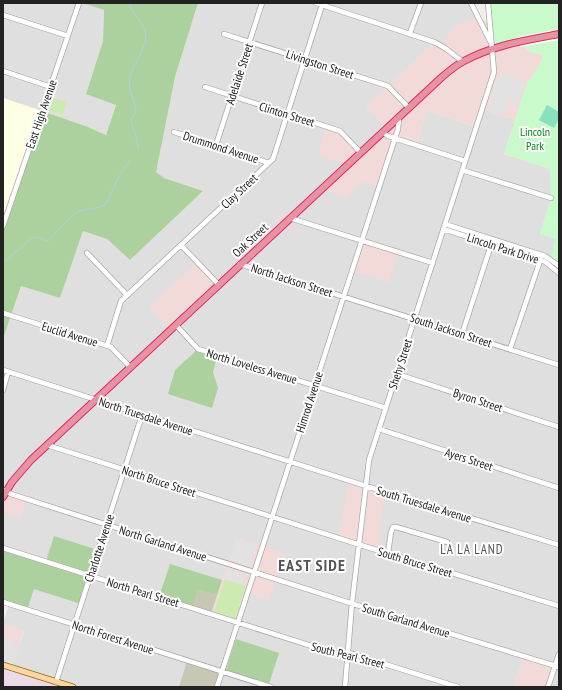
<svg xmlns="http://www.w3.org/2000/svg" width="562" height="690" font-family="'PT Sans Narrow',sans-serif">
<style>
.residential{fill:#e0dfdf}
.commercial{fill:#f2dad9}
.industrial{fill:#ebdbe8}
.education{fill:#ffffe5}
.construction{fill:#c7c7b4}
.grass{fill:#cdebb0}
.forest{fill:#add19e}
.park{fill:#c8facc}
.pitch{fill:#88e0be}
.parking{fill:#e2e2e2}
.pier{fill:#fff}
.lines{fill:none;stroke-linecap:round;stroke-linejoin:round}
.stream{stroke:#aad3df;stroke-width:1}
.minor-casing{stroke:#a9a9a9;stroke-width:6}
.major-casing{stroke:#a06b00;stroke-width:7}
.highway-casing{stroke:#dc2a67;stroke-width:8}
.minor{stroke:#fff;stroke-width:4.5}
.major{stroke:#fcd6a4;stroke-width:5.5}
.highway{stroke:#e892a2;stroke-width:6}
.labels{text-anchor:middle;dominant-baseline:central;stroke-width:4;stroke-linejoin:round;paint-order:stroke}
.street-label{font-size:12px;fill:#222;stroke:#fff}
.park-label{font-size:12px;fill:#0c8416;stroke:#fff}
.neighbourhood-label{font-size:13px;letter-spacing:1px;fill:#555;stroke:#fff}
.district-label{font-size:16px;font-weight:bold;letter-spacing:1px;fill:#555;stroke:#fff}
</style>
<rect width="100%" height="100%" fill="#f2efe9"/>
<path class="residential" d="M 3,3 L 82,3 L 104,10 L 103,41 L 86,93 L 116,104 L 106,135 L 88,127 L 3,98 Z
M 198,3 L 471,3 L 478,17 L 388,86 L 366,107 L 387,128 L 346,165 L 394,138 L 416,145 L 427,110 L 476,127 L 482,109 L 515,120 L 504,154 L 550,169 L 551,198 L 540,234 L 556,239 L 559,266 L 559,687 L 548,687 L 523,656 L 514,687 L 73,687 L 12,668 L 24,631 L 3,624 L 9,605 L 3,602 L 3,339 L 21,286 L 60,298 L 83,231 L 107,239 L 130,260 L 203,191 L 164,178 L 155,172 L 175,77 Z"/>
<path class="commercial" d="M 478,17 L 519,42 L 530,52 L 543,55 L 540,65 L 527,83 L 515,120 L 482,109 L 476,127 L 427,110 L 416,145 L 395,138 L 379,187 L 363,182 L 347,197 L 321,189 L 346,165 L 318,155 L 327,126 L 340,131 L 360,152 L 386,127 L 365,107 L 434,42 L 441,45 L 456,25 Z
M 361,241 L 398,253 L 389,282 L 352,271 Z
M 197,262 L 218,284 L 170,330 L 149,307 Z
M 348,480 L 385,492 L 378,551 L 339,539 Z
M 6,492 L 27,499 L 21,518 L 3,513 L 3,497 Z
M 236,537 L 285,553 L 269,601 L 247,594 L 238,622 L 211,614 Z
M 3,624 L 24,630 L 12,668 L 3,665 Z
M 523,656 L 555,666 L 548,687 L 514,687 Z"/>
<path class="industrial" d="M 3,665 L 73,687 L 3,687 Z"/>
<path class="education" d="M 3,98 L 42,111 L 6,219 L 3,218 Z"/>
<path class="construction" d="M 198,589 L 217,595 L 211,614 L 192,608 Z
M 187,661 L 222,672 L 217,687 L 179,687 Z"/>
<path class="grass" d="M 51,97 L 67,102 L 63,115 L 47,109 Z
M 225,579 L 246,586 L 235,619 L 214,612 Z"/>
<path class="forest" d="M 82,3 L 198,3 L 175,77 L 156,172 L 164,178 L 203,191 L 130,260 L 107,239 L 83,231 L 60,298 L 21,286 L 3,339 L 3,218 L 5,219 L 42,111 L 88,127 L 106,135 L 116,105 L 86,94 L 103,41 L 104,10 Z
M 198,349 L 218,355 L 213,372 L 218,388 L 212,408 L 168,394 L 175,370 Z
M 54,536 L 98,550 L 81,604 L 34,589 L 27,610 L 3,602 L 3,548 L 46,561 Z
M 170,564 L 222,580 L 217,595 L 198,590 L 192,608 L 159,597 Z
M 236,639 L 279,653 L 269,684 L 226,670 Z"/>
<path class="park" d="M 488,3 L 559,3 L 559,266 L 550,259 L 556,239 L 540,234 L 551,198 L 550,169 L 504,154 L 527,83 L 540,65 L 543,55 L 530,52 L 519,42 L 492,50 Z"/>
<path class="pitch" d="M 547,105 L 559,112 L 559,119 L 554,128 L 539,120 Z"/>
<path class="parking" d="M 501,73 L 525,81 L 522,90 L 498,82 Z
M 496,82 L 524,91 L 519,104 L 508,100 L 503,116 L 487,111 Z
M 236,538 L 257,545 L 250,567 L 229,560 Z
M 228,569 L 246,575 L 243,585 L 225,579 Z
M 3,639 L 15,643 L 13,648 L 18,650 L 13,665 L 3,662 Z"/>
<path class="pier" d="M 559,29 L 559,40 L 520,47 L 518,37 Z"/>
<g class="lines">
<path class="stream" d="M 129,3 C 134,19 149,23 145,43 L 130,76 C 127,89 135,99 136,112 C 135,114 133,115 132,117 C 129,124 139,138 138,149
M 3,263 L 32,238 L 37,237 L 48,241 L 65,223 L 78,211 L 101,207 L 106,204 L 118,178 L 130,160"/>
<defs>
<path id="minor" d="M 316,3 L 434,42 L 445,48 L 463,62
M 471,3 L 490,41
M 3,15 L 68,36
M 410,33 L 421,3
M 224,34 L 388,86 L 408,107
M 3,71 L 51,87
M 205,87 L 340,131 L 360,152
M 174,132 L 269,163
M 382,132 L 388,136 L 465,161
M 216,145 L 262,3
M 462,170 L 551,198
M 290,218 L 433,263
M 445,224 L 545,256 L 559,266
M 3,226 L 79,3
M 443,229 L 544,261 L 559,273
M 181,245 L 218,284
M 87,253 L 127,295
M 240,264 L 559,365
M 3,313 L 111,347 L 130,367
M 176,325 L 198,349 L 386,408
M 462,334 L 492,242
M 107,346 L 121,301 L 273,159 L 322,5
M 510,349 L 541,258
M 3,370 L 366,486 L 559,545
M 397,374 L 559,427
M 3,390 L 8,372
M 379,429 L 559,488
M 47,445 L 354,543 L 559,606
M 3,490 L 11,494 L 347,602 L 559,667
M 3,548 L 343,656 L 349,653 L 356,655 L 458,687
M 388,553 L 391,532 L 393,527 L 396,527 L 447,542
M 3,602 L 271,687
M 56,682 L 142,415
M 217,687 L 398,129 L 399,117
M 345,687 L 352,603 L 369,460 L 494,72 L 488,3
M 548,687 L 559,654"/>
<path id="major" d="M 3,665 L 73,687"/>
<path id="highway" d="M 3,497 L 12,482 L 31,460 L 442,77 C 449,71 456,65 464,61 C 493,45 527,40 559,34"/>
</defs>
<use href="#minor" class="minor-casing"/>
<use href="#major" class="major-casing"/>
<use href="#highway" class="highway-casing"/>
<use href="#minor" class="minor"/>
<use href="#major" class="major"/>
<use href="#highway" class="highway"/>
</g>
<g class="labels">
<g class="street-label">
<text transform="translate(320 64) rotate(18)">Livingston Street</text>
<text transform="translate(239 74) rotate(-72)">Adelaide Street</text>
<text transform="translate(41 114) rotate(-71)">East High Avenue</text>
<text transform="translate(287 114) rotate(17)">Clinton Street</text>
<text transform="translate(221 147) rotate(18)">Drummond Avenue</text>
<text transform="translate(239 191) rotate(-43)">Clay Street</text>
<text transform="translate(250 240) rotate(-43)">Oak Street</text>
<text transform="translate(503 248) rotate(18)">Lincoln Park Drive</text>
<text transform="translate(292 280) rotate(18)">North Jackson Street</text>
<text transform="translate(451 330) rotate(18)">South Jackson Street</text>
<text transform="translate(70 334) rotate(17)">Euclid Avenue</text>
<text transform="translate(400 364) rotate(-72)">Shehy Street</text>
<text transform="translate(252 366) rotate(17)">North Loveless Avenue</text>
<text transform="translate(478 400) rotate(18)">Byron Street</text>
<text transform="translate(309 402) rotate(-72)">Himrod Avenue</text>
<text transform="translate(146 416) rotate(18)">North Truesdale Avenue</text>
<text transform="translate(469 459) rotate(18)">Ayers Street</text>
<text transform="translate(159 481) rotate(18)">North Bruce Street</text>
<text transform="translate(424 504) rotate(17)">South Truesdale Avenue</text>
<text transform="translate(163 543) rotate(18)">North Garland Avenue</text>
<text transform="translate(99 548) rotate(-72)">Charlotte Avenue</text>
<text transform="translate(415 562) rotate(17)">South Bruce Street</text>
<text transform="translate(143 592) rotate(17)">North Pearl Street</text>
<text transform="translate(406 620) rotate(17)">South Garland Avenue</text>
<text transform="translate(113 637) rotate(18)">North Forest Avenue</text>
<text transform="translate(348 655) rotate(14)">South Pearl Street</text>
</g>
<g class="park-label">
<text x="535" y="131">Lincoln<tspan x="535" dy="14">Park</tspan></text>
</g>
<g class="neighbourhood-label">
<text x="472" y="549">LA LA LAND</text>
</g>
<g class="district-label">
<text x="312" y="565">EAST SIDE</text>
</g>
</g>
<rect width="562" height="690" fill="none" stroke="#222222" stroke-width="8"/>
</svg>
